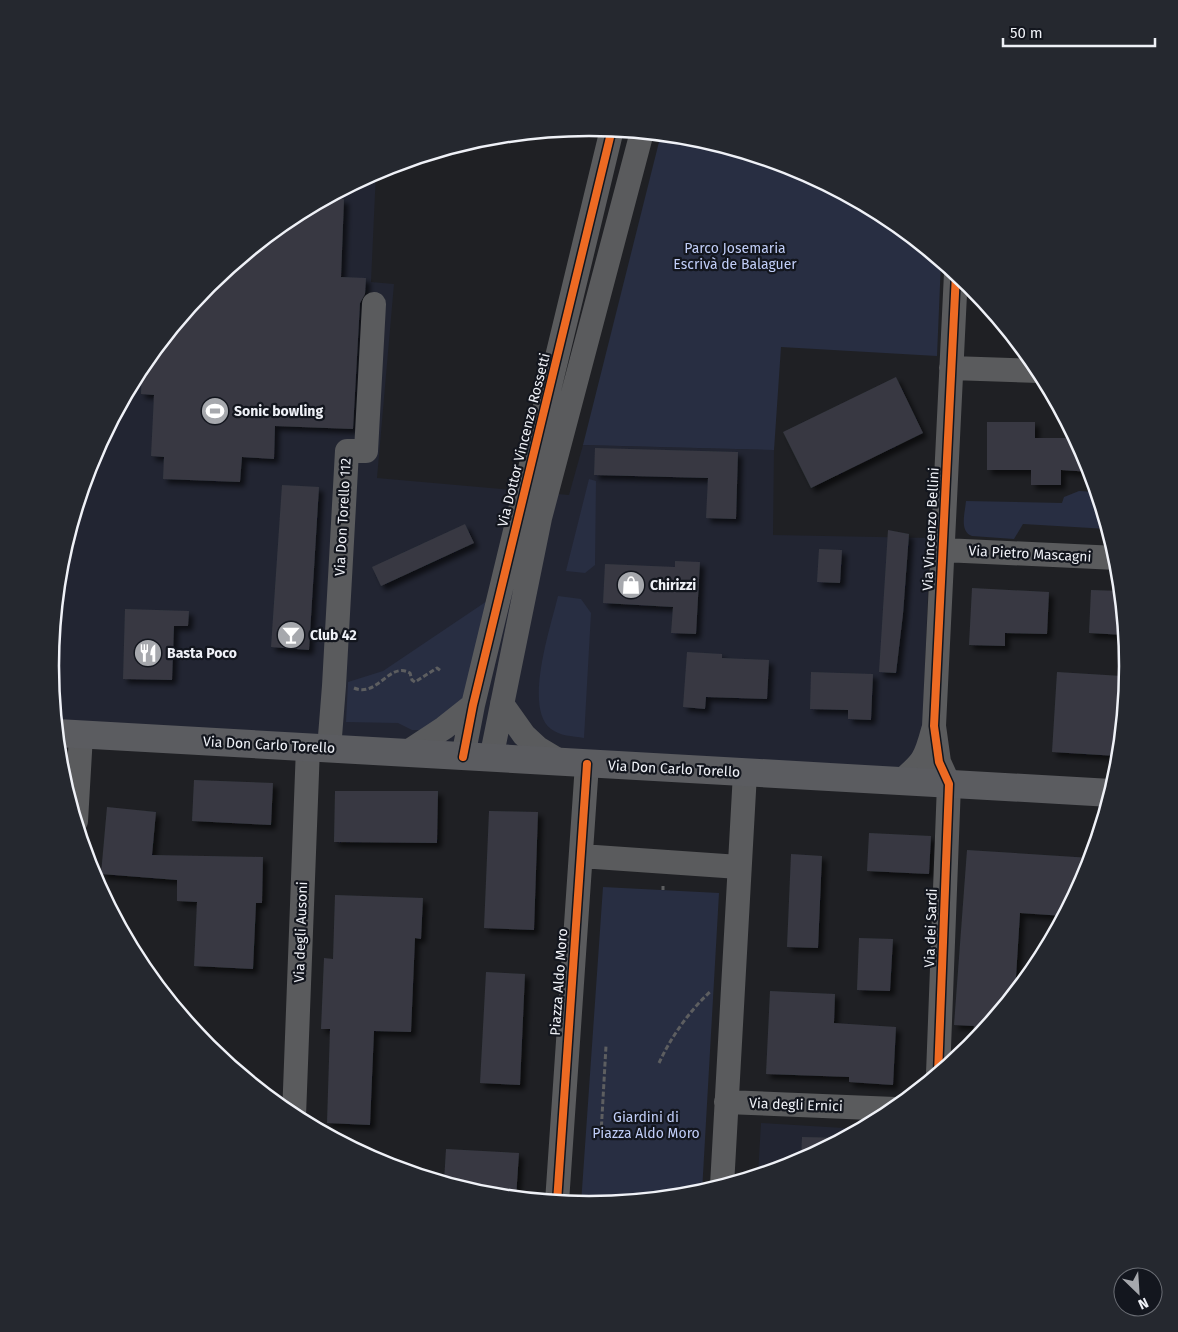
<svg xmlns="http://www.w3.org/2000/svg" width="1178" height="1332" font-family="'Fira Sans',sans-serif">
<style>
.built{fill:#222532}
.green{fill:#282e42}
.building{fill:#373942;filter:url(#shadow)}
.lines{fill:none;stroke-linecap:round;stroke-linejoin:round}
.path{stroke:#5d5e60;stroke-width:3;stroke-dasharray:5 2.5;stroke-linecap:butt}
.minor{stroke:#5a5b5d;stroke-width:24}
.major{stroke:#5b5c60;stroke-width:28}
.cycleway-casing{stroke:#13161e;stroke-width:11}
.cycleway{stroke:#ed6a23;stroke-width:8}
.labels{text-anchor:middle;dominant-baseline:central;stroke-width:4.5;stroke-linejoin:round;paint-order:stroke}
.park-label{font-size:14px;fill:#c1cef8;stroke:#13161e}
.poi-label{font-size:14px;font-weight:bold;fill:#eff1f7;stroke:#13161e;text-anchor:start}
.street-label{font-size:14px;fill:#eff1f7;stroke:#13161e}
.rim{fill:none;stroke:#eff1f7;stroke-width:2.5}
</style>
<defs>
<filter id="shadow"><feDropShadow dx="4.5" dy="4.5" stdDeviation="2.5" flood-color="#0009"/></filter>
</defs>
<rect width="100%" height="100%" fill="#1f2024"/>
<path class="built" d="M 376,172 L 371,282 L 394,284 L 377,478 L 569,495 L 583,445 L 774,450 L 773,535 L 930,538 L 921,775 L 56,728 L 50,666 L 60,561 L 91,459 L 141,366 L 208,285 L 290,218 Z
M 761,1123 L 860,1129 L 795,1164 L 758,1175 Z"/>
<path class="green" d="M 661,134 L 694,137 L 796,168 L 889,218 L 941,261 L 937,356 L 781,347 L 774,450 L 583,445 Z
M 589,479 L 596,481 L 595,565 L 585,573 L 566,571 Z
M 1079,491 L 1097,492 L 1108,529 L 1023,524 L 1014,539 L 972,536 C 959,531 965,513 966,501 L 1062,503 L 1064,497 Z
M 558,596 L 581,599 L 591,613 L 584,738 C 572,736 560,736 551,729 C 523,708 551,626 558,596 Z
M 490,599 L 471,704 L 430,730 L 412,730 L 398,723 L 346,722 L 348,682 L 383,671 Z
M 603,887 L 719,893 L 702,1192 L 694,1195 L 589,1205 L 581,1204 Z"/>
<path class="building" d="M 327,198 L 344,199 L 341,277 L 366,278 L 365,294 L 360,303 L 353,429 L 275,426 L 274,459 L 242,457 L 240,482 L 163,479 L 164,457 L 151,456 L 154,395 L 141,394 L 142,365 L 208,285 L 290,218 Z
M 896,377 L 923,433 L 811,488 L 783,432 Z
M 987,422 L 1035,422 L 1035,438 L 1075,438 L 1087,460 L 1091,472 L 1061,470 L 1061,485 L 1031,485 L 1031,470 L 987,470 Z
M 595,448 L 738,452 L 736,519 L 706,518 L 708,478 L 594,475 Z
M 282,485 L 319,487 L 309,650 L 271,647 Z
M 465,524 L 474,543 L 381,586 L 372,567 Z
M 888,530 L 909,534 L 903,614 L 896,673 L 879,672 Z
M 819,549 L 842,550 L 840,583 L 817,582 Z
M 675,561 L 700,562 L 696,634 L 671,633 L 673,607 L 603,603 L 605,564 L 675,567 Z
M 972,588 L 1049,592 L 1047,634 L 1005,633 L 1005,646 L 969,645 Z
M 1091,590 L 1121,591 L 1125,635 L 1089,633 Z
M 125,609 L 189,611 L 188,626 L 174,626 L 172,680 L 123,679 Z
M 687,652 L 722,654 L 722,658 L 769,660 L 767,699 L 706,697 L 705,709 L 683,707 Z
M 811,672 L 873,674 L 871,720 L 848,719 L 848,710 L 810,709 Z
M 1057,672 L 1122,676 L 1117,756 L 1052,752 Z
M 194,780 L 273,783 L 271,825 L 192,821 Z
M 335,791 L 438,791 L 437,843 L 334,842 Z
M 107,807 L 156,812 L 152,855 L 263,857 L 262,903 L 256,903 L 253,969 L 194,966 L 197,902 L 177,901 L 177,880 L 101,874 Z
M 489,811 L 538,812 L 534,930 L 484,928 Z
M 869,833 L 931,836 L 929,874 L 867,871 Z
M 967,850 L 1091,858 L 1087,873 L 1064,916 L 1020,913 L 1015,993 L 972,1044 L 974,1026 L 954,1025 Z
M 791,854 L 822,856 L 818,948 L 787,947 Z
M 335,895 L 423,898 L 421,939 L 415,938 L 411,1032 L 374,1031 L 370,1125 L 327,1123 L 330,1029 L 321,1029 L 324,958 L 333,959 Z
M 859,938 L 893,939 L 890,991 L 857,990 Z
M 486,972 L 525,974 L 520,1085 L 480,1083 Z
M 770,991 L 835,994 L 834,1023 L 896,1027 L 893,1085 L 849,1082 L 849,1077 L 766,1074 Z
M 802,1137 L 844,1138 L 801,1161 Z
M 446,1149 L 519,1153 L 516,1198 L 484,1195 L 444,1182 Z"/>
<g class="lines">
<path class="path" d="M 354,688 C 378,698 389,661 410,673 L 412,680 L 415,682 L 437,668 L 441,671
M 663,890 L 663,886
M 659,1063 C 671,1037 690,1010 711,991
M 601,1134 L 606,1046
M 645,1137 L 646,1131"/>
<path class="minor" d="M 951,368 L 1040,371
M 943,550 L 1117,558
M 502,704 L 524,735 L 538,748 L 563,763
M 329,749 L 334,686 L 347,451 L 366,451 L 374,304
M 406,753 L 444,728 L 473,705
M 463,757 L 473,705 L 612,129
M 491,759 L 540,518 L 642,132
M 900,782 C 923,762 925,760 933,730
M 76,821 L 81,735
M 581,856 L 739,867
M 938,1074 L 949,784 L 939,762 L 934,726 L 956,273
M 726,1102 L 895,1109
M 294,1116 L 308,747
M 722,1186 L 745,773
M 557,1202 L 587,764"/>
<path class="major" d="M 57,733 L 1111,793"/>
<defs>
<path id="cycleway" d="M 463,757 L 473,705 L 612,129
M 938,1074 L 949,784 L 939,762 L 934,726 L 956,273
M 557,1202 L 587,764"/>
</defs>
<use href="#cycleway" class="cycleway-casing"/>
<use href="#cycleway" class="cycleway"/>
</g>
<defs>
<symbol id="stadium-disc" viewBox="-11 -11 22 22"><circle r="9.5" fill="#a6a8ad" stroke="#13161e"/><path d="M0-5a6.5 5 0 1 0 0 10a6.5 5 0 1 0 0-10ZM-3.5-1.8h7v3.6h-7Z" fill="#fff"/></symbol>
<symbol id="shop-disc" viewBox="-11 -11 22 22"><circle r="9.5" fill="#a6a8ad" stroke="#13161e"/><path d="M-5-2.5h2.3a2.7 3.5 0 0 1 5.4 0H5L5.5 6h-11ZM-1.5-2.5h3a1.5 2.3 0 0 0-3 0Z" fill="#fff"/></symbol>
<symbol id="bar-disc" viewBox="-11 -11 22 22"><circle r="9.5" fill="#a6a8ad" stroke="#13161e"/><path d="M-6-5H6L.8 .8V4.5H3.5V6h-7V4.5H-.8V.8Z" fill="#fff"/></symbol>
<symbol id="restaurant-disc" viewBox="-11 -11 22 22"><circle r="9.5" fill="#a6a8ad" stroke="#13161e"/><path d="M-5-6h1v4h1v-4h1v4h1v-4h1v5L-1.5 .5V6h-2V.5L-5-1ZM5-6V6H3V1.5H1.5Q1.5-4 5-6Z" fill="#fff"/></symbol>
</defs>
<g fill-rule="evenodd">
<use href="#stadium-disc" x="199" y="395" width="32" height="32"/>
<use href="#shop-disc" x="615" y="569" width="32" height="32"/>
<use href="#bar-disc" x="275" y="619" width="32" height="32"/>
<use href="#restaurant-disc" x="132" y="637" width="32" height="32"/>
</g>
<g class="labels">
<g class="park-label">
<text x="735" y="248">Parco Josemaria<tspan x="735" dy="16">Escrivà de Balaguer</tspan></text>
<text x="646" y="1117">Giardini di<tspan x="646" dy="16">Piazza Aldo Moro</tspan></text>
</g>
<g class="poi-label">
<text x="234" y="411">Sonic bowling</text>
<text x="650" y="585">Chirizzi</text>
<text x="310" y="635">Club 42</text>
<text x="167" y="653">Basta Poco</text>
</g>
<g class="street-label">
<text transform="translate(524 440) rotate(-76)">Via Dottor Vincenzo Rossetti</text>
<text transform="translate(343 517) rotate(-87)">Via Don Torello 112</text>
<text transform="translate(931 529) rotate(-87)">Via Vincenzo Bellini</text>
<text transform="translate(1030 554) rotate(3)">Via Pietro Mascagni</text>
<text transform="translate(269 745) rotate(3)">Via Don Carlo Torello</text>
<text transform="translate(674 769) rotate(3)">Via Don Carlo Torello</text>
<text transform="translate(931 928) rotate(-88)">Via dei Sardi</text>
<text transform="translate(301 932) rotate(-88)">Via degli Ausoni</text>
<text transform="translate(559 982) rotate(-86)">Piazza Aldo Moro</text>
<text transform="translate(796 1105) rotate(2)">Via degli Ernici</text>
</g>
</g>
<path d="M0 0H1178V1332H0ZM59 666a530 530 0 1 1 1060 0a530 530 0 1 1-1060 0Z" fill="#25282f" fill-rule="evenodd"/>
<path class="rim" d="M59 666a530 530 0 1 1 1060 0a530 530 0 1 1-1060 0Z"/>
<g transform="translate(1138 1292) rotate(155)"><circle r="24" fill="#13161e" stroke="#6b6e75"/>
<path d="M0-4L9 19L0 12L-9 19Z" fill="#a6a8ad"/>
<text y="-8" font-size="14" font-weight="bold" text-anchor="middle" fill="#eff1f7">N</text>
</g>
<path d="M1003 38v8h152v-8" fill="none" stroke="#eff1f7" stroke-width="2.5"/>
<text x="1010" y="38" font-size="15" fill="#eff1f7" stroke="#13161e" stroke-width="4" paint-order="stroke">50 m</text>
</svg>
